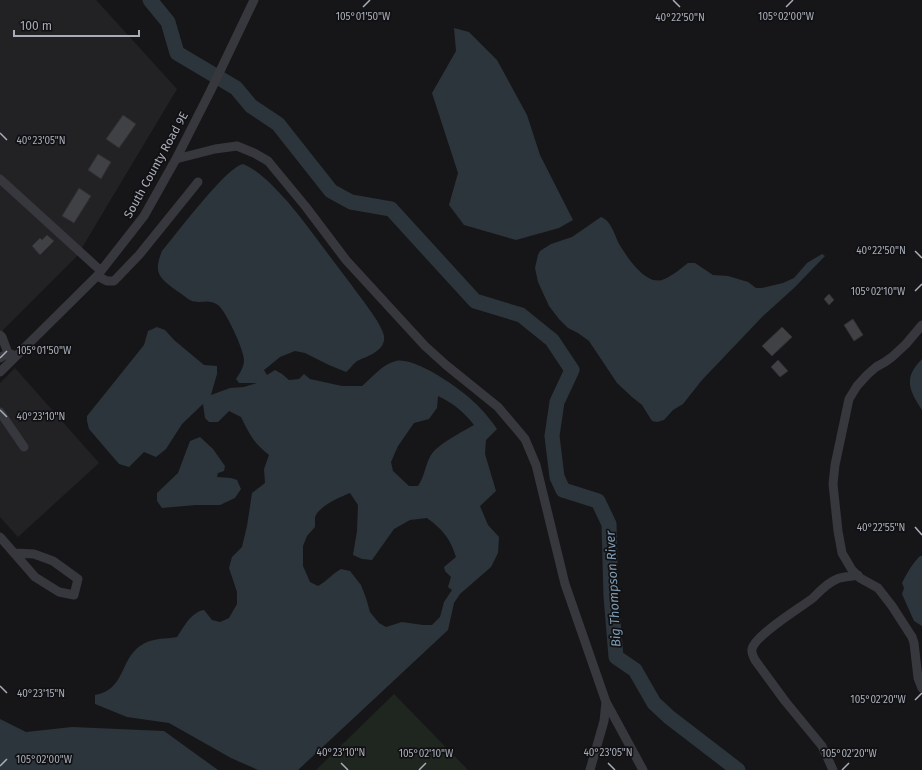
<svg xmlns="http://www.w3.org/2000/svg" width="922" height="770" font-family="'Fira Sans',sans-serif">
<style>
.built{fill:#222225}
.green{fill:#1e261f}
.water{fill:#2c353c;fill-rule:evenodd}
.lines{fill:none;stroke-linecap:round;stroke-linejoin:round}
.river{stroke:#2c353c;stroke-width:15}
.building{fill:#404145;stroke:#303034}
.minor{stroke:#37383d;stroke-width:9}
.ticks{fill:none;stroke:#a8adb8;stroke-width:1.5}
.labels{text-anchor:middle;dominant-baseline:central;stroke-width:3.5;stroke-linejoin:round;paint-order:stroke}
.street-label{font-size:12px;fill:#a8adb8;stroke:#111113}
.water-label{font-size:13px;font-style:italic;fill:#7f9bb3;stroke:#111113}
.ticks-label{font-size:10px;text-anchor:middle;fill:#a8adb8;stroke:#111113;stroke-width:3.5;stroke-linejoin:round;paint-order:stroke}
</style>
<rect width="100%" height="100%" fill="#161618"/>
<path class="built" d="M 0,0 L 96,0 L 177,89 L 77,256 L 0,333 Z
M 15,368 L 99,463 L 18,537 L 0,517 L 0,383 Z"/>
<path class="green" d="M 394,694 L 468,770 L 316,770 Z"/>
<path class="water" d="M 454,28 L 469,32 L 497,60 L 527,115 L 540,155 L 573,220 L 559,228 L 516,240 L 464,225 L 449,205 L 458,173 L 432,93 L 456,51 Z
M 243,164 C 260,171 275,188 287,201 C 309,227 329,256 350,283 C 357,293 383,325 384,336 C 386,351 367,356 357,361 C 353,364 350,369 346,372 L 329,365 L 305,353 L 295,351 L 280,357 L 264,370 L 267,375 L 275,370 L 282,374 L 289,380 L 299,379 L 304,374 L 310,379 L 342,386 L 362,386 C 373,377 381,365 396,361 C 416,356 467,393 480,408 C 486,414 492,422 497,429 L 486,440 L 485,454 L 496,491 L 480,506 L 488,525 L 499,537 L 498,553 L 491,567 L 460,594 L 454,603 L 448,630 L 298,770 L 258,770 L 231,758 L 169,723 L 127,717 L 95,704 L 95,695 C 125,690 120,660 140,646 C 150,638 165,639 177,637 C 184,627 191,612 204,610 L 212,620 L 220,622 L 229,618 L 237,604 L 237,592 L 229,568 L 232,557 L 242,547 L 247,526 L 252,493 L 265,483 L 264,469 L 269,455 C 253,442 250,435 241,417 L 229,411 L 218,422 L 209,422 L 205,418 L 203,404 L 182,424 L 166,449 L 156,457 L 144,452 L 129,467 L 119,464 L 89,429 L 87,421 L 87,416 L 144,345 L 148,331 L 157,327 L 165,330 L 174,340 L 204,365 L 217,366 L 217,374 L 211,395 L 230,388 L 244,387 L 257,383 L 239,383 L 236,379 C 240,373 244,367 244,360 C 244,350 226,311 218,305 C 208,298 202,304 192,301 C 187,299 181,293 177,291 C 159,278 153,273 162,251 C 176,235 226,167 243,164 ZM 438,396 C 453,403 464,412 474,425 C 462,432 438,444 431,455 C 425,465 425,476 418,486 L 409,486 L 393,471 L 391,462 L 398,446 L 414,423 L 429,419 L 437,408 ZM 350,493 L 358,505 L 357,531 L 353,555 L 362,559 L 372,560 L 394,529 L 410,520 L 427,518 C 443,530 450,538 456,557 L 444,567 L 445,571 L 451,577 L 448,587 L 452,590 L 444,602 L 440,617 L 432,625 L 423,625 L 402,622 L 386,627 L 379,623 L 370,612 L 366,598 L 361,585 L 350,571 L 341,569 C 332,574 327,581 318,586 L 310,582 L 303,566 L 303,546 L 307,536 L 315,527 C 315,524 315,520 315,517 C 319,506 340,497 350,493 Z
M 601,217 C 611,221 614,233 618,242 C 625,254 644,285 662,280 C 672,276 679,270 688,263 L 695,263 L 713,275 L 728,276 L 748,282 L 756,288 L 762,288 L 783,283 L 794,278 L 807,263 L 822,254 L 825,256 L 794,288 L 763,316 L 702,380 L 683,404 L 673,410 L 664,420 L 657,422 L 652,421 L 642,405 L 632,397 L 617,383 L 589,341 L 578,333 L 568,328 L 559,319 L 549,306 L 538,282 L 535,268 L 538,255 L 540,251 L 551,244 L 572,237 Z
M 922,359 L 922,410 C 909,390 903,378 922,359 Z
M 200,437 L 213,449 L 225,466 L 224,471 L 218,473 L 217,477 L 231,478 L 237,480 L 241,489 L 235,498 L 220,505 L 196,505 L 162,508 L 157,501 L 157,493 L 178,473 L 190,441 Z
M 920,556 L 922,556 L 922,626 L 914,621 L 902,594 L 904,588 L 902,583 C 907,573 912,564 920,556 Z
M 0,719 L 26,732 L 72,727 L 164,731 L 218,770 L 0,770 Z"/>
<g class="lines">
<path class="river" d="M 150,0 L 168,22 L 177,53 L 236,88 L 251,106 L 278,124 L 331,191 L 351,202 L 391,209 L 475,301 L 521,315 L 552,340 L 572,370 L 557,402 L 552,436 L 557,477 L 563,490 L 598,501 L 609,524 L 611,596 L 616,657 L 635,670 L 654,703 L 669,717 L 738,770"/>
</g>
<path class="building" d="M 123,115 L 136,124 L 119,148 L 106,139 Z
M 98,154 L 111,162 L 101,179 L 88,170 Z
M 79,188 L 91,196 L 74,223 L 62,216 Z
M 47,235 L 54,241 L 40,255 L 32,246 L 40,238 L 42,240 Z
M 829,294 L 834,300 L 829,305 L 824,299 Z
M 853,319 L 863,335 L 854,341 L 844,325 Z
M 782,327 L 792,337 L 772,356 L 762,346 Z
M 778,360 L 788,371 L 780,377 L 771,367 Z"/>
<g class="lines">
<path class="minor" d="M 176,159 L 215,149 L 237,146 L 254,153 L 268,161 L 306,207 L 346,260 L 425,346 L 446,365 L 498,407 L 525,439 L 536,465 L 565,584 L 606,702 L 643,770
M 0,179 L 101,271
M 97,276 L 107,281 L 114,281 L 139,255 L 198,182
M 922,325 L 906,344 L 892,357 L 885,362 L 876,367 L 867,375 L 857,386 L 849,399 L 835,465 L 833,484 L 838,531 L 842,553 L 852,570 L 860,578 L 878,588 L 892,606 L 912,637 L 914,643 L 918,678 L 922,688
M 0,335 L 2,337 L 8,353
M 0,358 L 8,353 L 13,355
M 0,372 L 97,276 L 144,216 L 176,159 L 210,92 L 254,0
M 0,412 L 24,447
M 0,537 L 35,577 L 59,592 L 74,595 L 78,579 L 53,561 L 34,554 L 15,553
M 590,770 L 604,721 L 606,702
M 833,770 L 822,746 L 785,701 L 755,660 C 753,656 751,653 752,649 C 755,635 800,608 813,598 C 820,591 827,583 837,579 C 843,576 851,577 858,575"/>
</g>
<path class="ticks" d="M 673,0 L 680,7M 363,7 L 370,0M 786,7 L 793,0M 0,133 L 7,140M 915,251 L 922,258M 915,291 L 922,284M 0,358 L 7,351M 0,410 L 7,417M 915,527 L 922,535M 0,686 L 7,693M 915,700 L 922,693M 341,763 L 348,770M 608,763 L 615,770M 0,766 L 7,759M 419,770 L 426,763M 842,770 L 849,763"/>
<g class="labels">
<g class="street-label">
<text transform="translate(156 165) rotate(-61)">South County Road 9E</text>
</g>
<g class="water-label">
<text transform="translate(613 589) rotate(-93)">Big Thompson River</text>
</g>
</g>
<g class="ticks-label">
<text x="363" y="20">105°01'50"W</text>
<text x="786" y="20">105°02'00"W</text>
<text x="680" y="21">40°22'50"N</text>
<text x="41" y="144">40°23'05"N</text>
<text x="881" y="254">40°22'50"N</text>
<text x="878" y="295">105°02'10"W</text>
<text x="44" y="354">105°01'50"W</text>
<text x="41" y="420">40°23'10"N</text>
<text x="881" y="531">40°22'55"N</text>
<text x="41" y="697">40°23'15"N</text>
<text x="878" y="703">105°02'20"W</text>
<text x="341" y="756">40°23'10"N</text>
<text x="608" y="756">40°23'05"N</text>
<text x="426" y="757">105°02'10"W</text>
<text x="849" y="757">105°02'20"W</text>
<text x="44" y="763">105°02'00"W</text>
</g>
<path d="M14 30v6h125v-6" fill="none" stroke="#a8adb8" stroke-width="2"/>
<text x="20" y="30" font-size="12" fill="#a8adb8" stroke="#111113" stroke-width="3" paint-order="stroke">100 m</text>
</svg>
